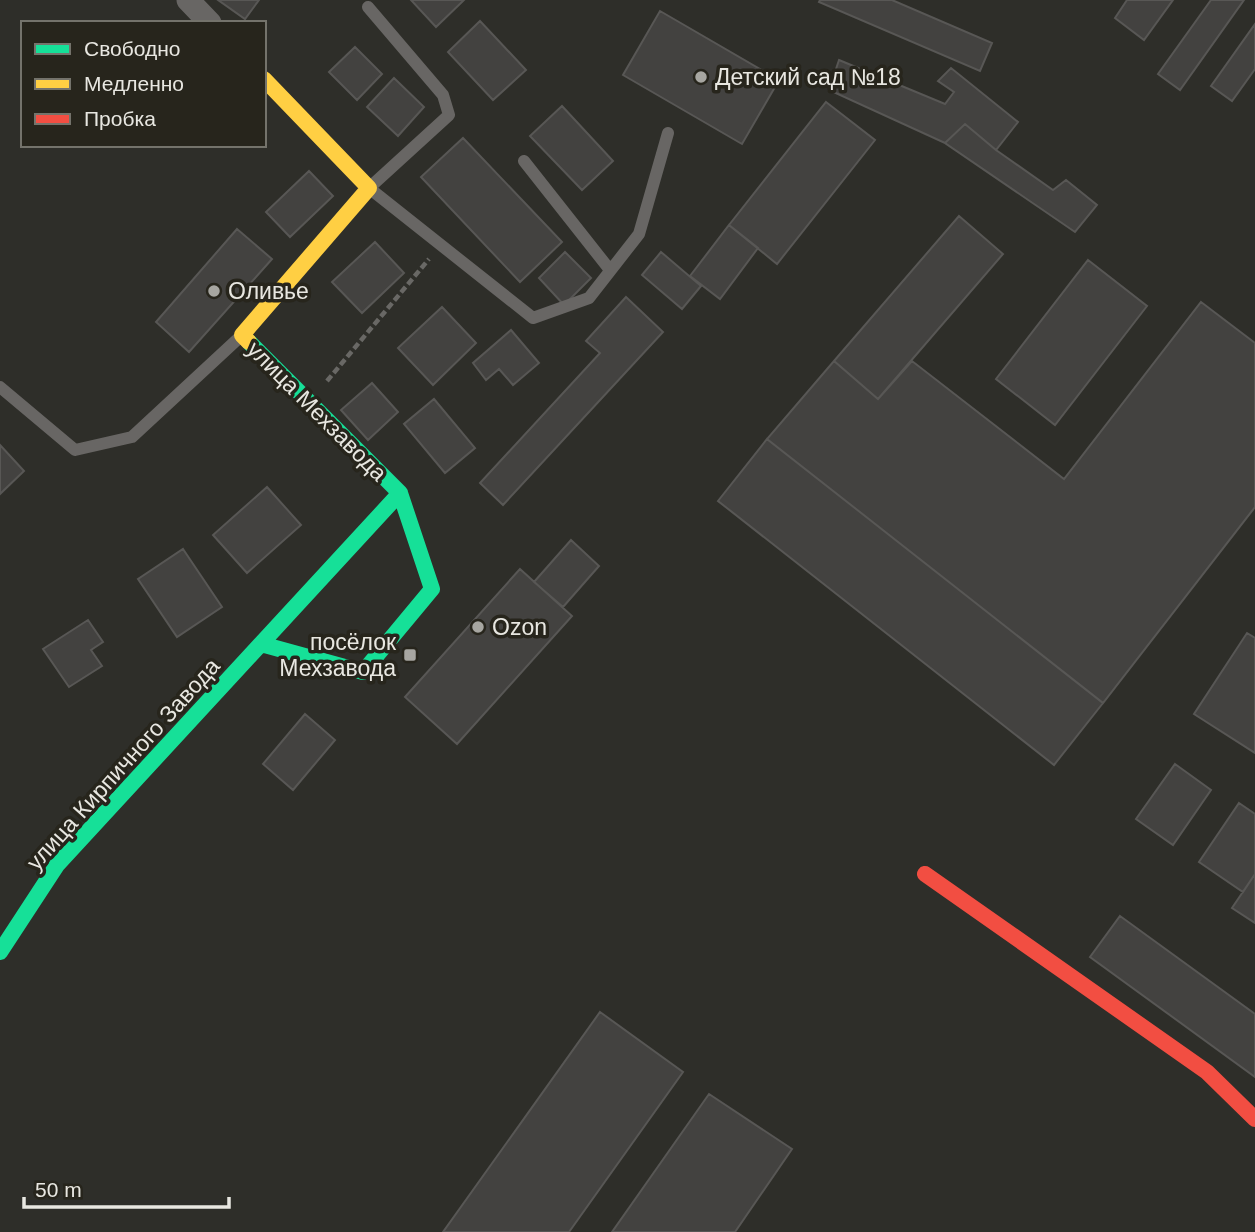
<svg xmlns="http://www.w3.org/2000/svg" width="1255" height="1232" font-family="Helvetica,sans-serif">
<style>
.building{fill:#434240;stroke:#585755;stroke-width:2}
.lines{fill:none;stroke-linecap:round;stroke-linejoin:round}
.path{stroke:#696865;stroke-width:4.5;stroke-dasharray:7 3.5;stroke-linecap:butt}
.lane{stroke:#686664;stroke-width:12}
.street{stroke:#686664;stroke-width:23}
.fast{stroke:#16e098;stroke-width:16}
.slow{stroke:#ffcf43;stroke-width:16}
.jam{stroke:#f24e42;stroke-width:16}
.poi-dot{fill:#a7a6a1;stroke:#27251c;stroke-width:2.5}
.labels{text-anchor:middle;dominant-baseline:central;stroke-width:7;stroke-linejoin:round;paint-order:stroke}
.poi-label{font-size:23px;fill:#e8e7e1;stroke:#27251c;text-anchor:start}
.street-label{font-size:23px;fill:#e8e7e1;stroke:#27251c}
</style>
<rect width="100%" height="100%" fill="#2e2e29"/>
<path class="building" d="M 218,0 L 259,0 L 245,19 Z
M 411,0 L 464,0 L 436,27 Z
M 820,0 L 892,0 L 992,43 L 980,71 L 819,2 Z
M 1127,0 L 1173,0 L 1144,40 L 1115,18 Z
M 1211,0 L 1244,0 L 1180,90 L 1158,74 Z
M 660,11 L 779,80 L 742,144 L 623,75 Z
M 480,21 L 526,70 L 493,100 L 448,52 Z
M 1255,24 L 1255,69 L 1232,101 L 1211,86 Z
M 355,47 L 382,74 L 357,100 L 329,72 Z
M 839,60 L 945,104 L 954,92 L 938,81 L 951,68 L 1018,122 L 996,150 L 965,124 L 945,143 L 829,90 Z
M 394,78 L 424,107 L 398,136 L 367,107 Z
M 826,102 L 875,140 L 777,264 L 729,225 Z
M 562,106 L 613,161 L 582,190 L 530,136 Z
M 965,124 L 996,150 L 1053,190 L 1066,180 L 1097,205 L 1075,232 L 945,143 Z
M 463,138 L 562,242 L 520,282 L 421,177 Z
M 309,171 L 333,196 L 290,237 L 266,212 Z
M 959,216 L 1003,254 L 878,399 L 834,361 Z
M 729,225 L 758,248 L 720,299 L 690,276 Z
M 237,229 L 272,259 L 189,352 L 156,322 Z
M 375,242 L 404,273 L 362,313 L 332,282 Z
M 565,252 L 591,278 L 564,305 L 539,278 Z
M 661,252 L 701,286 L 682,309 L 642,275 Z
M 1088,260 L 1147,306 L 1055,425 L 996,379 Z
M 626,297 L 663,332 L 503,505 L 480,483 L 600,353 L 586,341 Z
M 1201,302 L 1255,343 L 1255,507 L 1103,703 L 767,439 L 834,361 L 878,399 L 912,361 L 1064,479 Z
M 442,307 L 476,343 L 433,385 L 398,348 Z
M 511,330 L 539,363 L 513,385 L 499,369 L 486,380 L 473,363 Z
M 372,383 L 398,412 L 368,440 L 341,410 Z
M 434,399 L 475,448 L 445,473 L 404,424 Z
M 767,439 L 1103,703 L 1054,765 L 718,501 Z
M 0,445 L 24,471 L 0,494 Z
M 267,487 L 301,525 L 247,573 L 213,535 Z
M 571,540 L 599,566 L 563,607 L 534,582 Z
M 183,549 L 222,607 L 177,637 L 138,579 Z
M 520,569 L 572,616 L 457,744 L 405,697 Z
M 88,620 L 103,642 L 91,650 L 102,666 L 69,687 L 43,649 Z
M 1247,633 L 1255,638 L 1255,753 L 1194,714 Z
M 305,714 L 335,740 L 293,790 L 263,764 Z
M 1175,764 L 1211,790 L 1173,845 L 1136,819 Z
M 1239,803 L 1255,814 L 1255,874 L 1243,892 L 1199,862 Z
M 1255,874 L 1255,923 L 1232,908 Z
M 1120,916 L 1255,1014 L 1255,1077 L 1090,957 Z
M 600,1012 L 683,1072 L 569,1232 L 443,1232 Z
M 709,1094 L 792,1149 L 735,1232 L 612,1232 Z"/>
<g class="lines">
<path class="path" d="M 327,381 L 429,259"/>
<path class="lane" d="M 368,7 L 443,95 L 449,115 L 369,188 L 533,318 L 589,298 L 639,234 L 668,133
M 524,161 L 610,270
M 0,387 L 75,450 L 132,437 L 241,336"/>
<path class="street" d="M 188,0 L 210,23"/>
<path class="fast" d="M 249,342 L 400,493 L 432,589 L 363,672 L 261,644
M 0,952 L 57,865 L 400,493"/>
<path class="slow" d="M 249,342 L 242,335 L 369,188 L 264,79"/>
<path class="jam" d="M 925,874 L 1207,1072 L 1255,1119"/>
</g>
<g class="poi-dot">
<circle cx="701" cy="77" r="7"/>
<circle cx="214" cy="291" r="7"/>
<circle cx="478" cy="627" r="7"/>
<rect x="403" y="648" width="14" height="14" rx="3.5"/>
</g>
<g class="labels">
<g class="poi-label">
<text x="715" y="77">Детский сад №18</text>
<text x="228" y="291">Оливье</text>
<text x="492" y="627">Ozon</text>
<text x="396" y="642" text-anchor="end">посёлок<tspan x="396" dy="26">Мехзавода</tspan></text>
</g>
<g class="street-label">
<text transform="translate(317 411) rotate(45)">улица Мехзавода</text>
<text transform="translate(123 764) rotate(-48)">улица Кирпичного Завода</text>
</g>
</g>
<rect x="21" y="21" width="245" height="126" fill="#27251c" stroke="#74736b" stroke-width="2"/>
<rect x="35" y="44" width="35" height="10" fill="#16e098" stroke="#74736b" stroke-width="2"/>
<text x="84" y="56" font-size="21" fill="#e8e7e1">Свободно</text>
<rect x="35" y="79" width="35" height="10" fill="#ffcf43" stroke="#74736b" stroke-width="2"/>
<text x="84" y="91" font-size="21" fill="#e8e7e1">Медленно</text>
<rect x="35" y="114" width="35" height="10" fill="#f24e42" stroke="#74736b" stroke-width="2"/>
<text x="84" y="126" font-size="21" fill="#e8e7e1">Пробка</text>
<path d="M24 1197v10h205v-10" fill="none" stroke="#e8e7e1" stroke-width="3.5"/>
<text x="35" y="1197" font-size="21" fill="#e8e7e1" stroke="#27251c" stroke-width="5" paint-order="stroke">50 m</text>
</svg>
